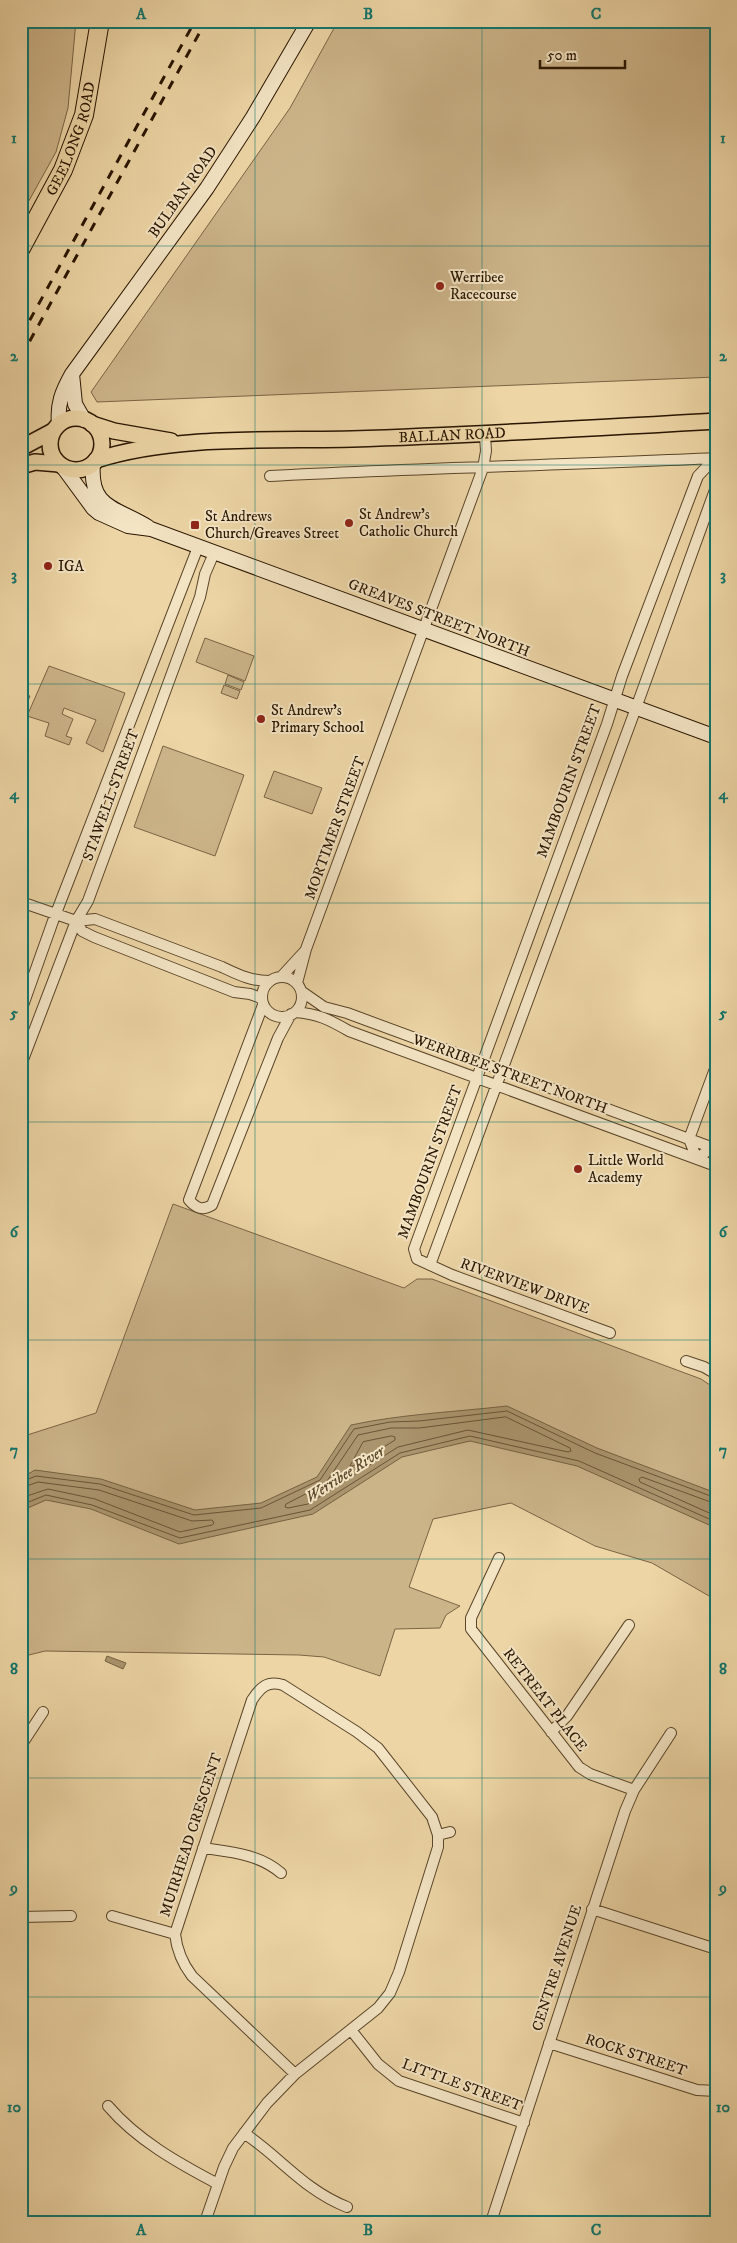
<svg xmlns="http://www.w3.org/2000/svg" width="737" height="2243" font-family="'IM FELL DW Pica',serif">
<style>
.green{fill:#ccb489;stroke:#7a6444}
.water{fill:#aa946d;stroke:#766141}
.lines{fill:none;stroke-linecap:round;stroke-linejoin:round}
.shore{stroke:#6a5436;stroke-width:1}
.street-casing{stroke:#5a4529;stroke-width:12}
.secondary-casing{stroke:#291500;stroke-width:16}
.primary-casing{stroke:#291500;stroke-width:18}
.highway-casing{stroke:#291500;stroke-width:20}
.street{stroke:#f3e4c4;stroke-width:10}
.secondary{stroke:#f3e4c4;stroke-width:14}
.primary{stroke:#edd5a5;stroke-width:15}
.highway{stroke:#edd5a5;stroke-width:18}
.rail{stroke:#291500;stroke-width:3;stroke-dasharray:9 9;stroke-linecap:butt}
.grid{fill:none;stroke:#0f766e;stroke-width:1;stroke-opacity:0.55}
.poi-dot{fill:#8f2418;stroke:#f3e4c4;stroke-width:2}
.labels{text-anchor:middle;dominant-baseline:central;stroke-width:4;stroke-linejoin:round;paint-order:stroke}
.street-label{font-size:15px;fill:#291500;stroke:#f3e4c4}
.poi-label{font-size:15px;fill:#291500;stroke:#f3e4c4;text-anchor:start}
.water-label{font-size:16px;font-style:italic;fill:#5d482c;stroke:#f3e4c4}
.neatline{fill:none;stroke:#0f766e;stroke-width:2}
.grid-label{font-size:16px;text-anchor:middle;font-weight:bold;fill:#0f766e}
</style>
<rect width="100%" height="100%" fill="#edd5a5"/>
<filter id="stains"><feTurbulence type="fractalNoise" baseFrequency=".004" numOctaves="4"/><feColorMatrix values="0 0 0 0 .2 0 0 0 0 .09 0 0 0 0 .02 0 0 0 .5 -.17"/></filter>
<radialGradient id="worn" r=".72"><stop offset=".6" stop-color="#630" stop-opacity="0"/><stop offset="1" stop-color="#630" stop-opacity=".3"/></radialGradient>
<path class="green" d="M 21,21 L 76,21 L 68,108 L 56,152 L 21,215 Z
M 338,21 L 716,21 L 716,377 L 97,402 L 91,392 L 290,108 Z
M 205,638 L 254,656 L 245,681 L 196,662 Z
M 49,666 L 125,693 L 103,752 L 86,743 L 96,720 L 64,708 L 62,714 L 73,719 L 66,736 L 72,738 L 69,745 L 45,736 L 49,723 L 27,716 Z
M 228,675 L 244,682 L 241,690 L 225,684 Z
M 224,685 L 240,691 L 237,699 L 221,693 Z
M 21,693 L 30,696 L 21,718 Z
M 163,746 L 244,775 L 215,856 L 134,827 Z
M 274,771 L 322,788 L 312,814 L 264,797 Z
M 173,1204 L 404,1288 L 417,1279 L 432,1279 L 701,1379 L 716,1389 L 716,1600 L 652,1563 L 595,1546 L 511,1503 L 433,1519 L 409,1587 L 460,1606 L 446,1615 L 440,1628 L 395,1629 L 380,1676 L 324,1657 L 299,1655 L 45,1651 L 21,1657 L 21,1437 L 96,1413 Z"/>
<path class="water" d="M 507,1406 L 597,1448 L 716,1493 L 716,1528 L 577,1466 L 470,1441 L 402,1457 L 313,1514 L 179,1544 L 91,1509 L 46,1500 L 21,1511 L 21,1478 L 35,1470 L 101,1479 L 195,1510 L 261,1503 L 317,1477 L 351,1425 C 402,1414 455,1412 507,1406 Z
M 107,1656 L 126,1663 L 123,1669 L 105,1661 Z"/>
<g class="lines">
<path class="shore" d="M 506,1417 L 570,1448 L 571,1451 L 568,1452 L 468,1430 L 398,1447 L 308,1504 L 288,1508 L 285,1507 L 286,1504 L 325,1484 L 358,1435 L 391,1428 L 419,1428 Z
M 392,1436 L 395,1437 L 395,1440 L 353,1466 L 350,1466 L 363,1442 Z
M 21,1482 L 36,1476 L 100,1484 L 194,1515 L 261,1508 L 320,1480 L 354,1429 L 390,1422 L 419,1421 L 507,1411 L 595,1453 L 716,1498
M 21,1488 L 38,1482 L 99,1490 L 192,1521 L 212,1520 L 214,1523 L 212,1525 L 180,1532 L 95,1499 L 48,1489 L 21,1498
M 716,1504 L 642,1477 L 639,1479 L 640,1482 L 716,1516
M 21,1505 L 46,1495 L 92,1505 L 180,1538 L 310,1510 L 400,1453 L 470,1436 L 579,1461 L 716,1522"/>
<defs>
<path id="street" d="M 270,476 C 418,468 567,465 716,458
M 21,902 L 76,921 L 95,919 L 222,967 C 239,975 251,981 269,981
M 76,921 L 82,931 L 94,937 L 234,992 L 250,994 L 261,998
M 282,976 L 304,952
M262 997a20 20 0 1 1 40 0a20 20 0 1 1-40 0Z
M 297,983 L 306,949 L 483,468 L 486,451 L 485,435
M 301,991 L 324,1007 L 347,1013 L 716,1149
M 263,1005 L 189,1200 C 196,1208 202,1211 212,1205 L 278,1038 L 291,1014
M 21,1011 L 53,921 L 198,547
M 295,1012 C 318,1014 328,1019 349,1031 L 716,1166
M 21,1065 L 76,921 L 88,901 L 200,597 L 205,574 L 214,553
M 716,1066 L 689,1139 L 697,1159 L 712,1147 L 716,1141
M 430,1265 L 636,708 L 716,487
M 610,1333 L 452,1275 L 417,1259 L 414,1249 L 607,724 L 622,676 L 698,476 L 715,458
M 686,1361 L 704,1367 L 716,1374
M 499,1558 L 471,1618 L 471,1629 L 579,1767 L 590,1774 L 634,1790
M 551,1732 L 567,1716 L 629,1625
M 21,1749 L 24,1741 L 43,1712
M 438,1835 L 450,1832
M 203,1848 C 231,1852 259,1854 281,1873
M 592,1909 L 716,1949
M 112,1916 L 175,1934
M 21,1917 L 71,1916
M 351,2030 L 378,2064 L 399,2081 L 524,2123
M 549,2043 L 697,2090 L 716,2091
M 108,2106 C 137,2140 178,2163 218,2184
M 244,2133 C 281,2158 304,2190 347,2207
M 205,2222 L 224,2167 L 233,2148 L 267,2103 L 295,2074 L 378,2008 L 390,1993 L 399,1972 L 438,1847 L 438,1835 L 432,1817 L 378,1748 L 357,1732 L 283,1685 C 267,1680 260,1688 252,1700 L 175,1934 C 177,1951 182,1963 192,1976 L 295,2074
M 491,2222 L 625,1811 L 634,1790 L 671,1733"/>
<path id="secondary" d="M 72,374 L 75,404 L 84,420
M 59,424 C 57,404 62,392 72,374 L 207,188 L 253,117 L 309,21
M 93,463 C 89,509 116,507 148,527
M 63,467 L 93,508 L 99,513 L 128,526 L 151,529 L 716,737"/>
<g id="primary">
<circle cx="76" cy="444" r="26"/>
<path d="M 92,424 L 114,431 L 171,441"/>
<path d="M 21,448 L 53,431"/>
<path id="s1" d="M 96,460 C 173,435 270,441 352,439 C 473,435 594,428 716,421"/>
<path d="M 21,466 L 35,462 L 59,464"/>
</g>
<g id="highway">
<path id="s2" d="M 21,248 L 63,170 L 84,115 L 100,21"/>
</g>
</defs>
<use href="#street" class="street-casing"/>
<use href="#secondary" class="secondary-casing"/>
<use href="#primary" class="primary-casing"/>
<use href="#highway" class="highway-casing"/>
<use href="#street" class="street"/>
<use href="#secondary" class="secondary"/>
<use href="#primary" class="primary"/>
<use href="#highway" class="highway"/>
<path class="rail" d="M 21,336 L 195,21
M 21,357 L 206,21"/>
</g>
<path class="grid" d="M 255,21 L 255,2222M 482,21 L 482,2222M 21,246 L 716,246M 21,465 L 716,465M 21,684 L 716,684M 21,903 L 716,903M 21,1122 L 716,1122M 21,1340 L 716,1340M 21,1559 L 716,1559M 21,1778 L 716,1778M 21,1997 L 716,1997"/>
<g class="poi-dot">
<circle cx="440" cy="286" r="5"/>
<circle cx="349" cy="523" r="5"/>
<rect x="190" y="520" width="10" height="10" rx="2.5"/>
<circle cx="48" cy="566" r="5"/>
<circle cx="261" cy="719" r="5"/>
<circle cx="578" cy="1169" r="5"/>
</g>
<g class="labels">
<g class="street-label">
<text stroke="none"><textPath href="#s2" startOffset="121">GEELONG ROAD</textPath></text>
<text transform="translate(183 192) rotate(-55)">BULBAN ROAD</text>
<text stroke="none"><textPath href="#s1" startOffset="358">BALLAN ROAD</textPath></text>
<text transform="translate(439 618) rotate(21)">GREAVES STREET NORTH</text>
<text transform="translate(569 781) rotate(-70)">MAMBOURIN STREET</text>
<text transform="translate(111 795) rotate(-70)">STAWELL STREET</text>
<text transform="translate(335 828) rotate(-70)">MORTIMER STREET</text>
<text transform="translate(510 1074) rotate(20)">WERRIBEE STREET NORTH</text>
<text transform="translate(430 1162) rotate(-70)">MAMBOURIN STREET</text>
<text transform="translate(525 1286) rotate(20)">RIVERVIEW DRIVE</text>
<text transform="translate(545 1700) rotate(52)">RETREAT PLACE</text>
<text transform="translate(191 1835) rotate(-72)">MUIRHEAD CRESCENT</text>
<text transform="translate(557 1968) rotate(-72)">CENTRE AVENUE</text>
<text transform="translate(636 2055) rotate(18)">ROCK STREET</text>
<text transform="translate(462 2085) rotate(20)">LITTLE STREET</text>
</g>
<g class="poi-label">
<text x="450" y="277">Werribee<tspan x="450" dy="17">Racecourse</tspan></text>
<text x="359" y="514">St Andrew's<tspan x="359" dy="17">Catholic Church</tspan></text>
<text x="205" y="516">St Andrews<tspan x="205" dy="17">Church/Greaves Street</tspan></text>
<text x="58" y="566">IGA</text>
<text x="271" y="710">St Andrew's<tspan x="271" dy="17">Primary School</tspan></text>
<text x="588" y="1160">Little World<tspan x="588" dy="17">Academy</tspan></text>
</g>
<g class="water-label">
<text transform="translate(345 1474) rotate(-33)">Werribee River</text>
</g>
</g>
<rect width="737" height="2243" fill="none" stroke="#edd5a5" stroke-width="55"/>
<path d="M540 60v8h85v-8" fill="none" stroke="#291500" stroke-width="2.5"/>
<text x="547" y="60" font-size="15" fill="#291500" stroke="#f3e4c4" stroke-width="4" paint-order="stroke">50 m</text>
<rect x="28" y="28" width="682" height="2188" class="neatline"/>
<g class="grid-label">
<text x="141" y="19">A</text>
<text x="368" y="19">B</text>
<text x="596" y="19">C</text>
<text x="14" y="143">1</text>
<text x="723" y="143">1</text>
<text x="14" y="361">2</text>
<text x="723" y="361">2</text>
<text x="14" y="580">3</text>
<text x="723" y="580">3</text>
<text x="14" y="799">4</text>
<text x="723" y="799">4</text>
<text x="14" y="1018">5</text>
<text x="723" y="1018">5</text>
<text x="14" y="1237">6</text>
<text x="723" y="1237">6</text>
<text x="14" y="1455">7</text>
<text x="723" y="1455">7</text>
<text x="14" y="1674">8</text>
<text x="723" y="1674">8</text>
<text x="14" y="1893">9</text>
<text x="723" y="1893">9</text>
<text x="14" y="2112">10</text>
<text x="723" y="2112">10</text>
<text x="141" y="2235">A</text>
<text x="368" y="2235">B</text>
<text x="596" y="2235">C</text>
</g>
<rect width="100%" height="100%" filter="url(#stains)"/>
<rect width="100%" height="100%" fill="url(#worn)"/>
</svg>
